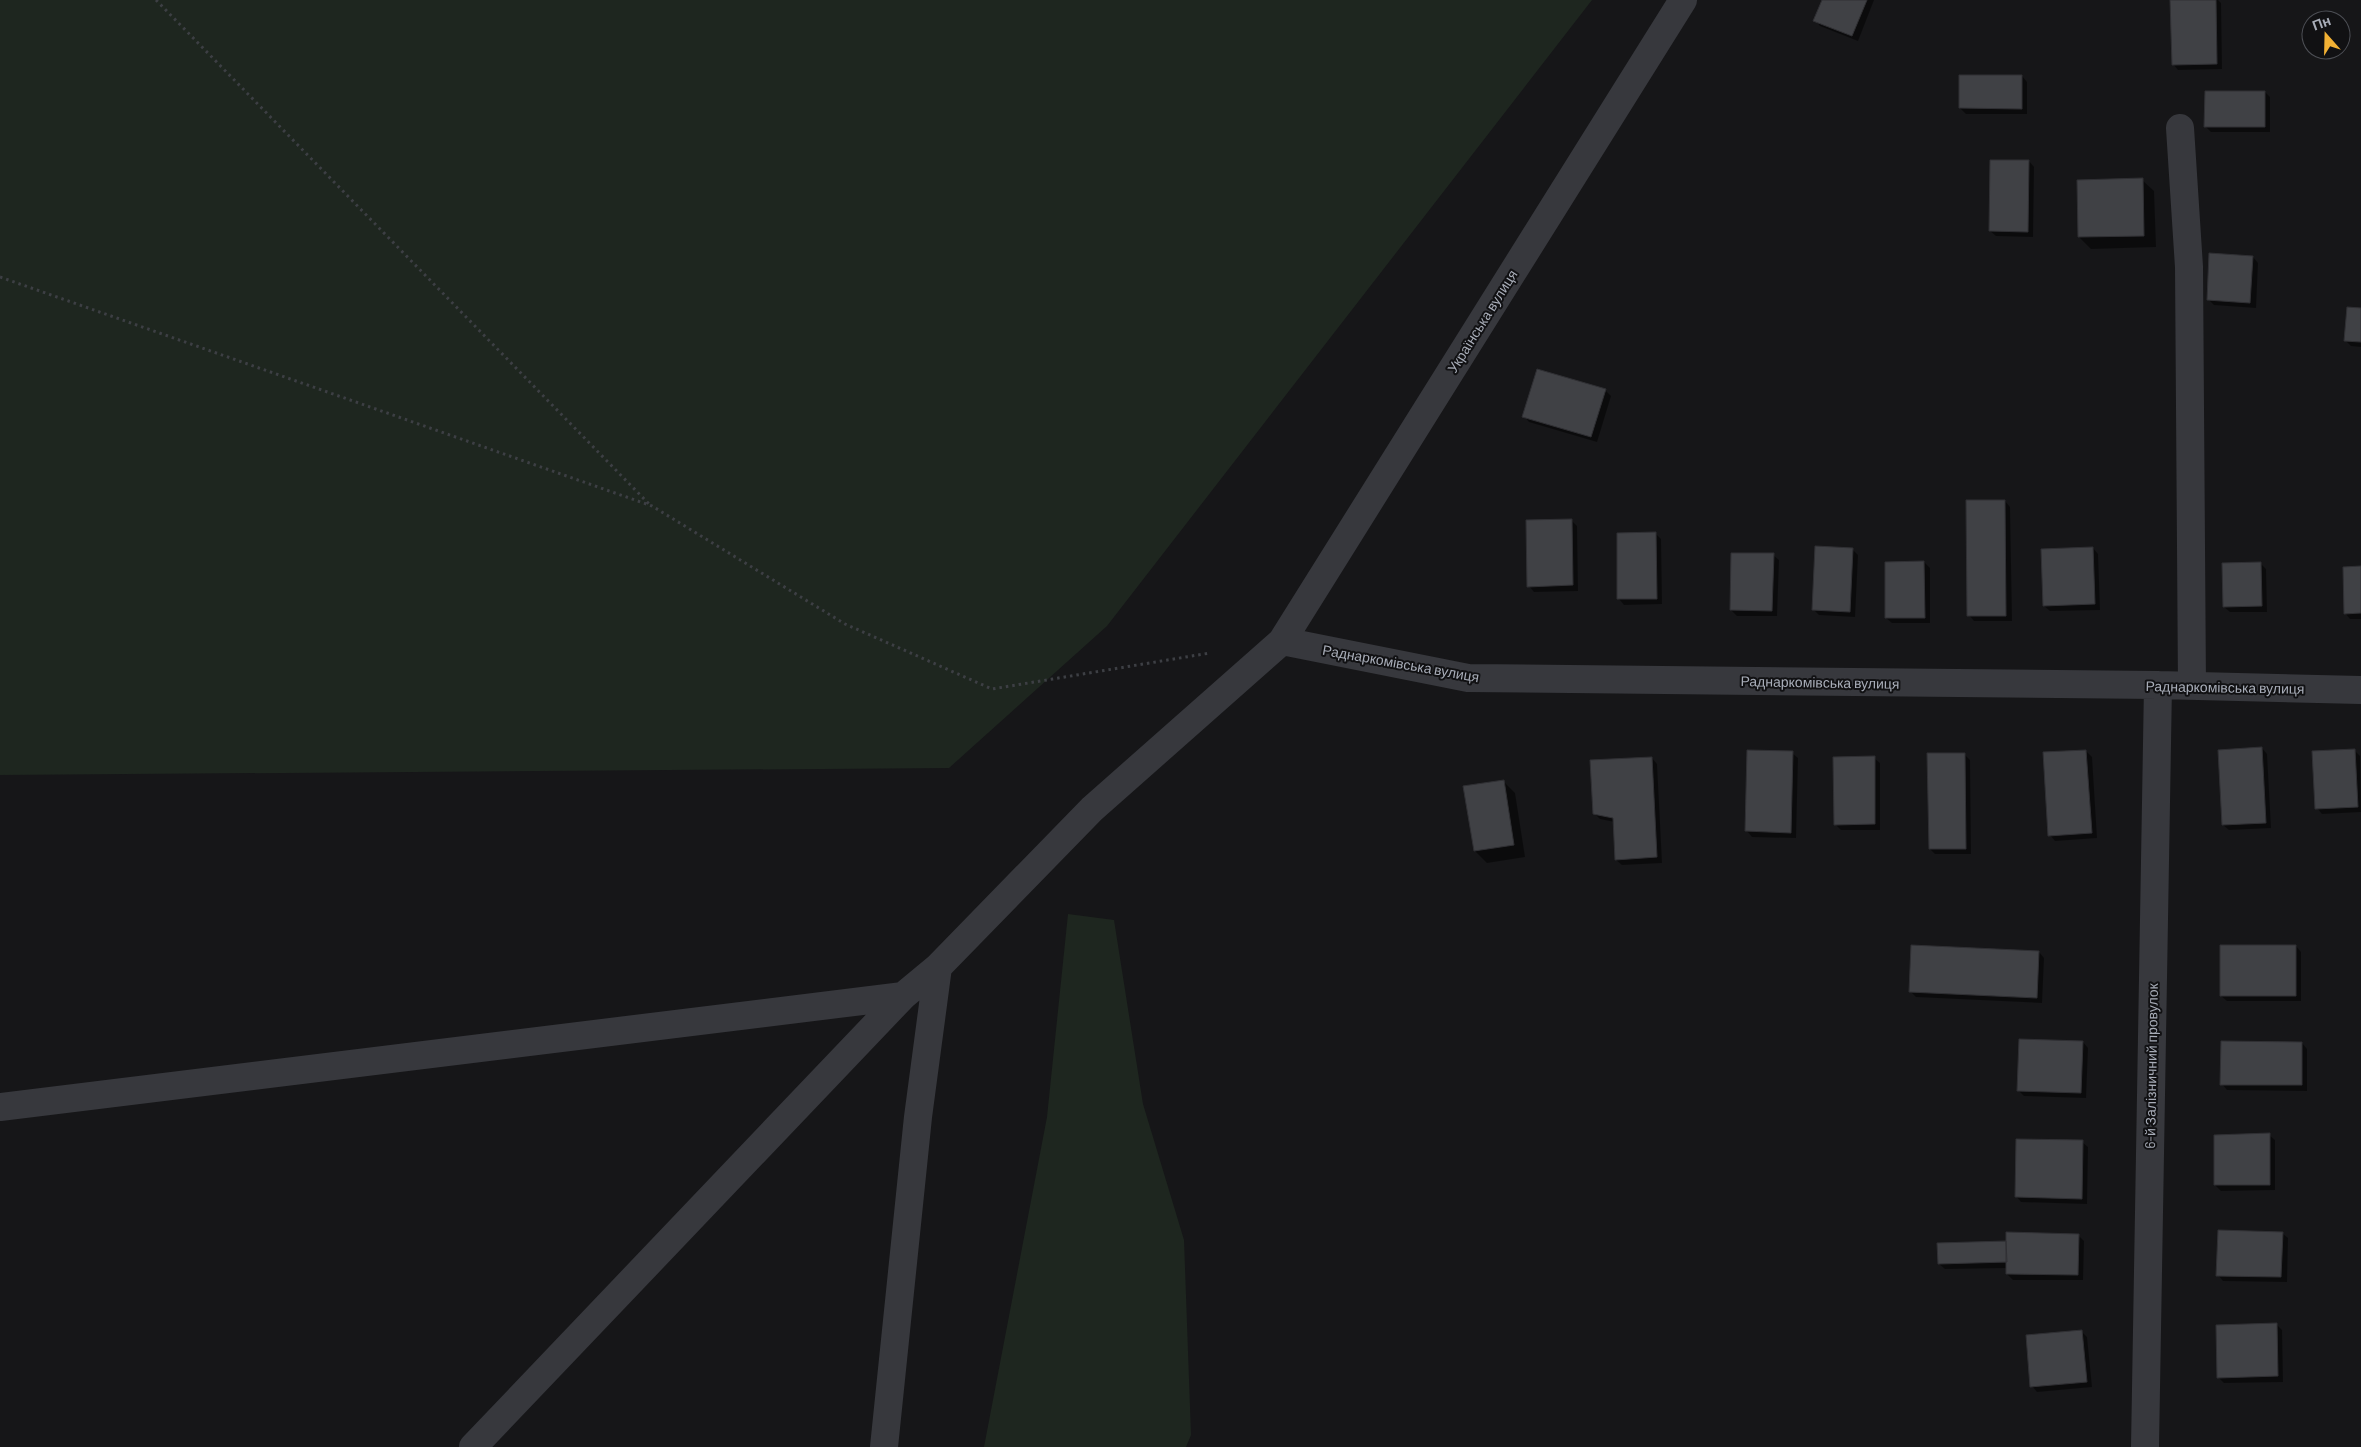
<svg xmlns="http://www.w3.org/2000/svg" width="2361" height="1447" font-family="Barlow,sans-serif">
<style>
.green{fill:#1e261f}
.shadow{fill:#0007}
.building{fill:#404145;stroke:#303034}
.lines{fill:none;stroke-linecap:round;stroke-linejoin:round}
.path{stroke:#3d3f44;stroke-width:3;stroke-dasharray:2.5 4;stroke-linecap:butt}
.minor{stroke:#37383d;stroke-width:28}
.labels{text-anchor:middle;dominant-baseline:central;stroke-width:4;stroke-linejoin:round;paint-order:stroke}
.street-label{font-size:14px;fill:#a8adb8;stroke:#111113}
</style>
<rect width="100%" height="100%" fill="#161618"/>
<path class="green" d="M 0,0 L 1592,0 L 1107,626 L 949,768 L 0,775 Z
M 1068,914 L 1114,920 L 1143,1104 L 1184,1240 L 1191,1435 L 1186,1447 L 984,1447 L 1047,1117 Z"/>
<path class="shadow" d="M 1823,0 L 1874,0 L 1858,41 L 1820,26 L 1815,20 Z
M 2172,0 L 2218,0 L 2221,3 L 2222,69 L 2178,70 L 2173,64 Z
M 2022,76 L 2027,82 L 2027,114 L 1966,114 L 1960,108 Z
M 2265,92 L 2270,97 L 2270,132 L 2211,132 L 2205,126 Z
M 2029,161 L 2034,167 L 2033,237 L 1996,236 L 1990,231 Z
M 2142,180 L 2154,191 L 2156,247 L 2091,249 L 2079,237 Z
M 2253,257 L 2258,263 L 2256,308 L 2214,305 L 2208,299 Z
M 2361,309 L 2361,347 L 2351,346 L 2346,341 Z
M 1605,390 L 1611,396 L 1597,442 L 1529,422 L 1524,416 Z
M 2005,501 L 2010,507 L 2012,621 L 1974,621 L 1969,615 Z
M 1571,520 L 1577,526 L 1578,591 L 1534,592 L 1529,586 Z
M 1655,533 L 1661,539 L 1662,604 L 1624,605 L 1619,599 Z
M 2093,548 L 2098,554 L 2100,610 L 2050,611 L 2044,606 Z
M 1852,549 L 1858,555 L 1855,617 L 1819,615 L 1813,609 Z
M 1773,555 L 1779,560 L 1777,616 L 1737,616 L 1731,610 Z
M 1924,562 L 1930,568 L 1930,623 L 1892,623 L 1886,618 Z
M 2260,563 L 2266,569 L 2267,612 L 2230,612 L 2224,607 Z
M 2361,568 L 2361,619 L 2350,619 L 2345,613 Z
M 2262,748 L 2267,754 L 2271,828 L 2229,830 L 2223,825 Z
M 2354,750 L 2360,756 L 2361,812 L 2322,814 L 2317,808 Z
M 2086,751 L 2092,757 L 2097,838 L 2055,841 L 2050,835 Z
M 1792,753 L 1798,758 L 1796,838 L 1752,837 L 1747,831 Z
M 1964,754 L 1970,760 L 1971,854 L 1935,854 L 1930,849 Z
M 1652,758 L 1657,764 L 1662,863 L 1622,865 L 1616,860 L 1615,822 L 1600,819 L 1594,813 Z
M 1874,758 L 1880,763 L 1880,830 L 1841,830 L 1835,824 Z
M 1503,781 L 1515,793 L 1525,857 L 1487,863 L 1475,851 Z
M 2296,946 L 2301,952 L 2301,1001 L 2227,1001 L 2221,996 Z
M 2039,952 L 2044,958 L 2042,1003 L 1916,997 L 1910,991 Z
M 2083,1042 L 2088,1048 L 2086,1098 L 2024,1096 L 2018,1090 Z
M 2302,1043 L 2307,1049 L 2307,1091 L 2227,1090 L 2222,1084 Z
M 2269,1135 L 2275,1140 L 2275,1190 L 2221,1191 L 2215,1185 Z
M 2082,1142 L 2088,1147 L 2087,1204 L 2021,1202 L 2016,1196 Z
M 2282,1233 L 2288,1238 L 2287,1282 L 2223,1281 L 2218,1275 Z
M 2078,1235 L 2084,1241 L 2083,1280 L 2013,1280 L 2007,1274 L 2008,1268 L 1945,1269 L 1939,1264 L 2008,1242 Z
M 2277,1325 L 2282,1330 L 2283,1382 L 2224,1383 L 2218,1377 Z
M 2082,1332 L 2087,1337 L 2092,1387 L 2037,1392 L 2032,1386 Z"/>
<path class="building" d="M 1822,0 L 1867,0 L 1852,36 L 1813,21 Z
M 2170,0 L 2216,0 L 2217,64 L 2172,65 Z
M 1959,75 L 2022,75 L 2022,109 L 1959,108 Z
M 2205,91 L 2265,91 L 2265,127 L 2204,127 Z
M 1990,160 L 2029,160 L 2028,232 L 1989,231 Z
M 2143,178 L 2144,236 L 2078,237 L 2077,180 Z
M 2209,253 L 2253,256 L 2250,303 L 2207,300 Z
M 2347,307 L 2361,308 L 2361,342 L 2344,341 Z
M 1537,369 L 1606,389 L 1591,437 L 1522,417 Z
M 1966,500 L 2005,500 L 2006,616 L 1967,616 Z
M 1572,519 L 1573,585 L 1527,587 L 1526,520 Z
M 1656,532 L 1657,599 L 1617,599 L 1617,533 Z
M 1815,546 L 1853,548 L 1850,612 L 1812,610 Z
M 2093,547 L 2095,604 L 2043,606 L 2041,549 Z
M 1731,553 L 1774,553 L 1772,611 L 1730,610 Z
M 1924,561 L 1925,618 L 1885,618 L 1885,562 Z
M 2261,562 L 2262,606 L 2223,607 L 2222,563 Z
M 2361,566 L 2361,613 L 2344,614 L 2343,567 Z
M 2262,747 L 2266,823 L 2222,825 L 2218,750 Z
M 2355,749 L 2358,807 L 2315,809 L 2312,751 Z
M 1747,750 L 1793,751 L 1791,833 L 1745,831 Z
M 2086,750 L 2092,833 L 2048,836 L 2043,752 Z
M 1927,753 L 1965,753 L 1966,849 L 1929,849 Z
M 1875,756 L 1875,824 L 1834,825 L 1833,757 Z
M 1652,757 L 1657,857 L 1615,860 L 1613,818 L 1593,814 L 1590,760 Z
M 1504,780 L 1514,845 L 1474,851 L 1463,786 Z
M 1911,945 L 2039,951 L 2037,998 L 1909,992 Z
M 2220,945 L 2296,945 L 2296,996 L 2220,996 Z
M 2019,1039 L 2083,1041 L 2081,1093 L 2017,1091 Z
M 2221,1041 L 2302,1042 L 2302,1085 L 2220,1085 Z
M 2270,1133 L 2270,1185 L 2214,1185 L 2214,1135 Z
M 2016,1139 L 2083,1140 L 2082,1199 L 2015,1197 Z
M 2218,1230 L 2283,1232 L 2281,1277 L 2216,1276 Z
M 2006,1232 L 2079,1234 L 2078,1275 L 2006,1274 Z
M 2006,1241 L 2007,1262 L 1938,1264 L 1937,1243 Z
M 2277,1323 L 2278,1376 L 2217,1378 L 2216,1325 Z
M 2082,1330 L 2087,1382 L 2030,1387 L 2026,1335 Z"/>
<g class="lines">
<path class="path" d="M 156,0 L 651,506
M 0,277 L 652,506 L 845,624 L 992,689 L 1210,653"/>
<path class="minor" d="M 2180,128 L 2189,267 L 2192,686
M 1282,641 L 1468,678 L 2158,685 L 2361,690
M 0,1107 L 903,996 L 938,967 L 1092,809 L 1282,641 L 1683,0
M 473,1447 L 903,996
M 884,1447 L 918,1117 L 938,967
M 2145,1447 L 2158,685"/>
</g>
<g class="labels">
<g class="street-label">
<text transform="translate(1482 321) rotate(-58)">Українська вулиця</text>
<text transform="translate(1401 663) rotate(10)">Раднаркомівська вулиця</text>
<text transform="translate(1820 682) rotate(1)">Раднаркомівська вулиця</text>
<text transform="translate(2225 687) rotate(1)">Раднаркомівська вулиця</text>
<text transform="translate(2151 1066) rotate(-89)">6-й Залізничний провулок</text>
</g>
</g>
<g transform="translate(2326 35) rotate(340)"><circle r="24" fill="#111113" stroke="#4d4f55"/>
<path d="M0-4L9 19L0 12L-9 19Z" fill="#f2b134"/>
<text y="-8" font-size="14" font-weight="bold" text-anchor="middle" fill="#a8adb8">Пн</text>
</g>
</svg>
